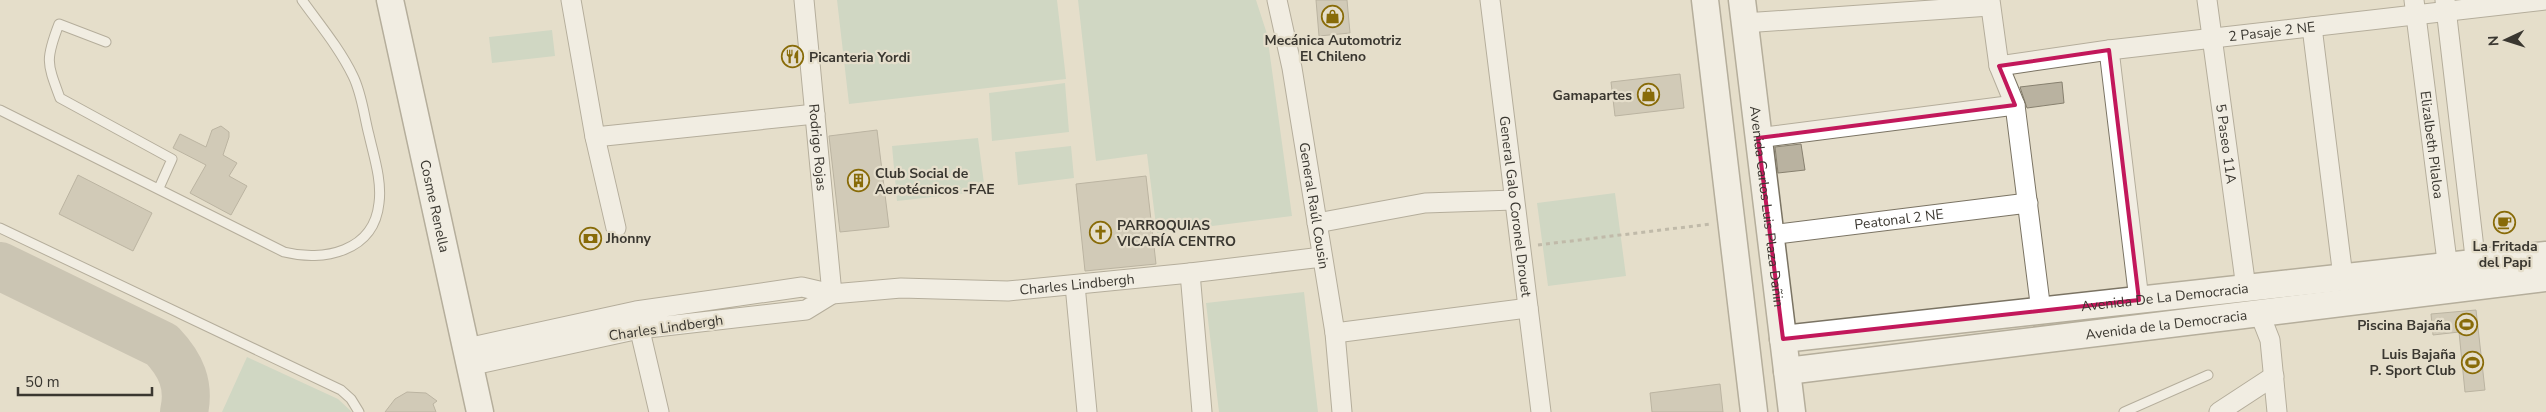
<svg xmlns="http://www.w3.org/2000/svg" width="2546" height="412" font-family="'Nunito Sans',sans-serif">
<style>
.green{fill:#b6ceba}
.lines{fill:none;stroke-linecap:round;stroke-linejoin:round}
.taxiway{stroke:#aca697;stroke-width:48}
.building{fill:#b9b2a0;stroke:#87806f}
.lane-casing{stroke:#7a7363;stroke-width:11}
.street-casing{stroke:#7a7363;stroke-width:21}
.secondary-casing{stroke:#7a7363;stroke-width:29}
.path{stroke:#938e80;stroke-width:3;stroke-dasharray:4 4;stroke-linecap:butt}
.lane{stroke:#fff;stroke-width:9}
.street{stroke:#fff;stroke-width:19}
.secondary{stroke:#fff;stroke-width:26}
.marked{fill:none;stroke:#c2185b;stroke-width:4;stroke-linejoin:round}
.labels{text-anchor:middle;dominant-baseline:central;stroke-width:4.5;stroke-linejoin:round;paint-order:stroke}
.street-label{font-size:14px;fill:#3a3730;stroke:#e5decb}
.poi-label{font-size:14px;font-weight:bold;fill:#3a3730;stroke:#e5decb;text-anchor:start}
</style>
<rect width="100%" height="100%" fill="#e5decb"/>
<path class="green" d="M 837,0 L 1057,0 L 1066,79 L 849,104 Z
M 1078,0 L 1256,0 L 1267,34 L 1292,216 L 1157,233 L 1147,154 L 1096,161 Z
M 552,30 L 555,56 L 492,63 L 489,37 Z
M 1065,83 L 1069,132 L 992,141 L 989,93 Z
M 978,138 L 985,191 L 897,201 L 892,146 Z
M 1071,146 L 1074,178 L 1018,185 L 1015,152 Z
M 1615,193 L 1626,276 L 1548,286 L 1537,203 Z
M 1304,292 L 1318,412 L 1219,412 L 1206,303 Z
M 247,357 L 338,399 L 352,412 L 222,412 Z"/>
<g class="lines">
<path class="taxiway" d="M 0,266 L 162,345 C 181,365 190,385 184,412"/>
</g>
<path class="building" d="M 1316,0 L 1347,0 L 1350,33 L 1319,36 Z
M 1680,74 L 1684,108 L 1615,116 L 1611,82 Z
M 2062,82 L 2064,103 L 2027,108 L 2020,87 Z
M 221,126 L 229,132 L 229,137 L 223,155 L 237,163 L 229,176 L 247,186 L 231,215 L 190,193 L 206,165 L 173,148 L 180,134 L 206,147 L 212,130 Z
M 877,130 L 889,227 L 840,232 L 829,136 Z
M 1801,144 L 1805,170 L 1778,173 L 1775,147 Z
M 78,175 L 152,213 L 133,251 L 59,214 Z
M 1146,176 L 1156,264 L 1085,271 L 1076,184 Z
M 2476,310 L 2485,390 L 2465,392 L 2459,332 L 2433,335 L 2431,314 Z
M 1720,384 L 1723,412 L 1652,412 L 1650,393 Z
M 407,392 L 426,393 L 437,401 L 433,404 L 436,412 L 385,412 L 395,399 Z"/>
<g class="lines">
<defs>
<path id="lane" d="M 106,42 L 59,24 C 45,60 47,63 60,98 L 172,159 L 159,188
M 0,110 L 284,252 C 323,262 374,252 379,203 C 382,181 374,157 369,135 C 364,116 362,94 353,76 C 340,49 320,25 302,0
M 0,228 L 341,390 L 351,399 L 359,412
M 2124,412 L 2208,375"/>
<g id="street">
<path d="M 571,0 L 595,137 L 616,228"/>
<path id="s1" d="M 804,0 L 832,294 L 901,288 L 1008,291 L 1190,273 L 1322,257"/>
<path id="s2" d="M 1277,0 L 1292,68 L 1335,333 L 1342,412"/>
<path id="s3" d="M 1490,0 L 1541,412"/>
<path d="M 1990,0 L 1999,66 L 2015,105 L 2041,311"/>
<path id="s4" d="M 2207,0 L 2246,288"/>
<path id="s5" d="M 2414,0 L 2449,277"/>
<path d="M 2445,0 L 2477,274"/>
<path d="M 1744,23 L 1990,6"/>
<path d="M 2312,27 L 2343,277"/>
<path d="M 2109,50 L 2139,300"/>
<path id="s6" d="M 1999,66 L 2109,50 L 2545,0"/>
<path d="M 595,137 L 815,114"/>
<path d="M 1758,138 L 2015,105"/>
<path d="M 1317,223 L 1425,203 L 1514,200"/>
<path id="s7" d="M 1770,235 L 2028,203"/>
<path d="M 1190,273 L 1202,412"/>
<path d="M 1075,285 L 1087,412"/>
<path d="M 2259,312 L 2270,340 L 2277,412"/>
<path d="M 637,318 L 659,412"/>
<path d="M 1335,333 L 1528,308"/>
<path d="M 467,348 L 636,311 L 802,287 L 832,294 L 806,310 L 639,329 L 469,366"/>
<path d="M 2219,412 L 2274,376"/>
</g>
<g id="secondary">
<path id="s8" d="M 390,0 L 480,412"/>
<path d="M 1705,0 L 1754,412"/>
<path id="s9" d="M 1742,0 L 1792,412"/>
<path id="s10" d="M 1783,339 L 2546,255"/>
<path id="s11" d="M 1787,371 L 2546,278"/>
</g>
</defs>
<use href="#lane" class="lane-casing"/>
<use href="#street" class="street-casing"/>
<use href="#secondary" class="secondary-casing"/>
<path class="path" d="M 1538,245 L 1711,224"/>
<use href="#lane" class="lane"/>
<use href="#street" class="street"/>
<use href="#secondary" class="secondary"/>
</g>
<path d="M0 0H2546V412H0ZM 2109,50 L 2139,300 L 1783,339 L 1758,138 L 2015,105 L 1999,66 Z" fill="#e5decb" fill-opacity=".55" fill-rule="evenodd"/>
<path class="marked" d="M 2109,50 L 2139,300 L 1783,339 L 1758,138 L 2015,105 L 1999,66 Z"/>
<defs>
<symbol id="shop-ring" viewBox="-11 -11 22 22"><circle r="9.5" fill="#e5decb" stroke="#886b08" stroke-width="1.5"/><path d="M-5-2.5h2.3a2.7 3.5 0 0 1 5.4 0H5L5.5 6h-11ZM-1.5-2.5h3a1.5 2.3 0 0 0-3 0Z" fill="#886b08"/></symbol>
<symbol id="restaurant-ring" viewBox="-11 -11 22 22"><circle r="9.5" fill="#e5decb" stroke="#886b08" stroke-width="1.5"/><path d="M-5-6h1v4h1v-4h1v4h1v-4h1v5L-1.5 .5V6h-2V.5L-5-1ZM5-6V6H3V1.5H1.5Q1.5-4 5-6Z" fill="#886b08"/></symbol>
<symbol id="building-ring" viewBox="-11 -11 22 22"><circle r="9.5" fill="#e5decb" stroke="#886b08" stroke-width="1.5"/><path d="M-4-6H4V6H1V3H-1V6H-4ZM-2.5-4.3h1.7v1.8h-1.7ZM.8-4.3h1.7v1.8H.8ZM-2.5-1h1.7V.8h-1.7ZM.8-1h1.7V.8H.8Z" fill="#886b08"/></symbol>
<symbol id="cafe-ring" viewBox="-11 -11 22 22"><circle r="9.5" fill="#e5decb" stroke="#886b08" stroke-width="1.5"/><path d="M-5.5-4.5H6V0H3Q3 3.5 0 3.5H-2.5Q-5.5 3.5-5.5 0ZM3-3.2v2h1.7v-2ZM-6 4.5H4V6H-6Z" fill="#886b08"/></symbol>
<symbol id="church-ring" viewBox="-11 -11 22 22"><circle r="9.5" fill="#e5decb" stroke="#886b08" stroke-width="1.5"/><path d="M-1.2-6h2.4v3.5h3.3v2.4h-3.3V6h-2.4V-.1h-3.3v-2.4h3.3Z" fill="#886b08"/></symbol>
<symbol id="bank-ring" viewBox="-11 -11 22 22"><circle r="9.5" fill="#e5decb" stroke="#886b08" stroke-width="1.5"/><path d="M-6-4H6V4H-6ZM0-2.3a2.3 2.3 0 1 0 0 4.6a2.3 2.3 0 1 0 0-4.6Z" fill="#886b08"/></symbol>
<symbol id="stadium-ring" viewBox="-11 -11 22 22"><circle r="9.5" fill="#e5decb" stroke="#886b08" stroke-width="1.5"/><path d="M0-5a6.5 5 0 1 0 0 10a6.5 5 0 1 0 0-10ZM-3.5-1.8h7v3.6h-7Z" fill="#886b08"/></symbol>
</defs>
<g fill-rule="evenodd">
<use href="#shop-ring" x="1320" y="4" width="25" height="25"/>
<use href="#restaurant-ring" x="780" y="44" width="25" height="25"/>
<use href="#shop-ring" x="1636" y="82" width="25" height="25"/>
<use href="#building-ring" x="846" y="168" width="25" height="25"/>
<use href="#cafe-ring" x="2492" y="210" width="25" height="25"/>
<use href="#church-ring" x="1088" y="220" width="25" height="25"/>
<use href="#bank-ring" x="578" y="226" width="25" height="25"/>
<use href="#stadium-ring" x="2454" y="312" width="25" height="25"/>
<use href="#stadium-ring" x="2460" y="350" width="25" height="25"/>
</g>
<g class="labels">
<g class="street-label">
<text stroke="none"><textPath href="#s6" startOffset="275">2 Pasaje 2 NE</textPath></text>
<text stroke="none"><textPath href="#s4" startOffset="145">5 Paseo 11A</textPath></text>
<text stroke="none"><textPath href="#s5" startOffset="146">Elizalbeth Pilaloa</textPath></text>
<text stroke="none"><textPath href="#s1" startOffset="148">Rodrigo Rojas</textPath></text>
<text stroke="none"><textPath href="#s2" startOffset="209">General Raúl Cousin</textPath></text>
<text stroke="none"><textPath href="#s8" startOffset="211">Cosme Renella</textPath></text>
<text stroke="none"><textPath href="#s3" startOffset="208">General Galo Coronel Drouet</textPath></text>
<text stroke="none"><textPath href="#s9" startOffset="208">Avenida Carlos Luis Plaza Dañin</textPath></text>
<text stroke="none"><textPath href="#s7" startOffset="130">Peatonal 2 NE</textPath></text>
<text stroke="none"><textPath href="#s1" startOffset="541">Charles Lindbergh</textPath></text>
<text stroke="none"><textPath href="#s10" startOffset="384">Avenida De La Democracia</textPath></text>
<text stroke="none"><textPath href="#s11" startOffset="382">Avenida de la Democracia</textPath></text>
<text transform="translate(666 328) rotate(-8)">Charles Lindbergh</text>
</g>
<g class="poi-label">
<text x="1333" y="40" text-anchor="middle">Mecánica Automotriz<tspan x="1333" dy="16">El Chileno</tspan></text>
<text x="809" y="57">Picanteria Yordi</text>
<text x="1632" y="95" text-anchor="end">Gamapartes</text>
<text x="875" y="173">Club Social de<tspan x="875" dy="16">Aerotécnicos -FAE</tspan></text>
<text x="1117" y="225">PARROQUIAS<tspan x="1117" dy="16">VICARÍA CENTRO</tspan></text>
<text x="606" y="238">Jhonny</text>
<text x="2505" y="246" text-anchor="middle">La Fritada<tspan x="2505" dy="16">del Papi</tspan></text>
<text x="2451" y="325" text-anchor="end">Piscina Bajaña</text>
<text x="2456" y="354" text-anchor="end">Luis Bajaña<tspan x="2456" dy="16">P. Sport Club</tspan></text>
</g>
</g>
<g transform="translate(2506 40) rotate(266)" stroke="#e5decb" stroke-width="4" paint-order="stroke">
<path d="M0-4L9 19L0 12L-9 19Z" fill="#3a3730"/>
<text y="-8" font-size="14" font-weight="bold" text-anchor="middle" fill="#3a3730">N</text>
</g>
<path d="M18 387v8h134v-8" fill="none" stroke="#3a3730" stroke-width="2.5"/>
<text x="25" y="387" font-size="15" fill="#3a3730" stroke="#e5decb" stroke-width="4" paint-order="stroke">50 m</text>
</svg>
